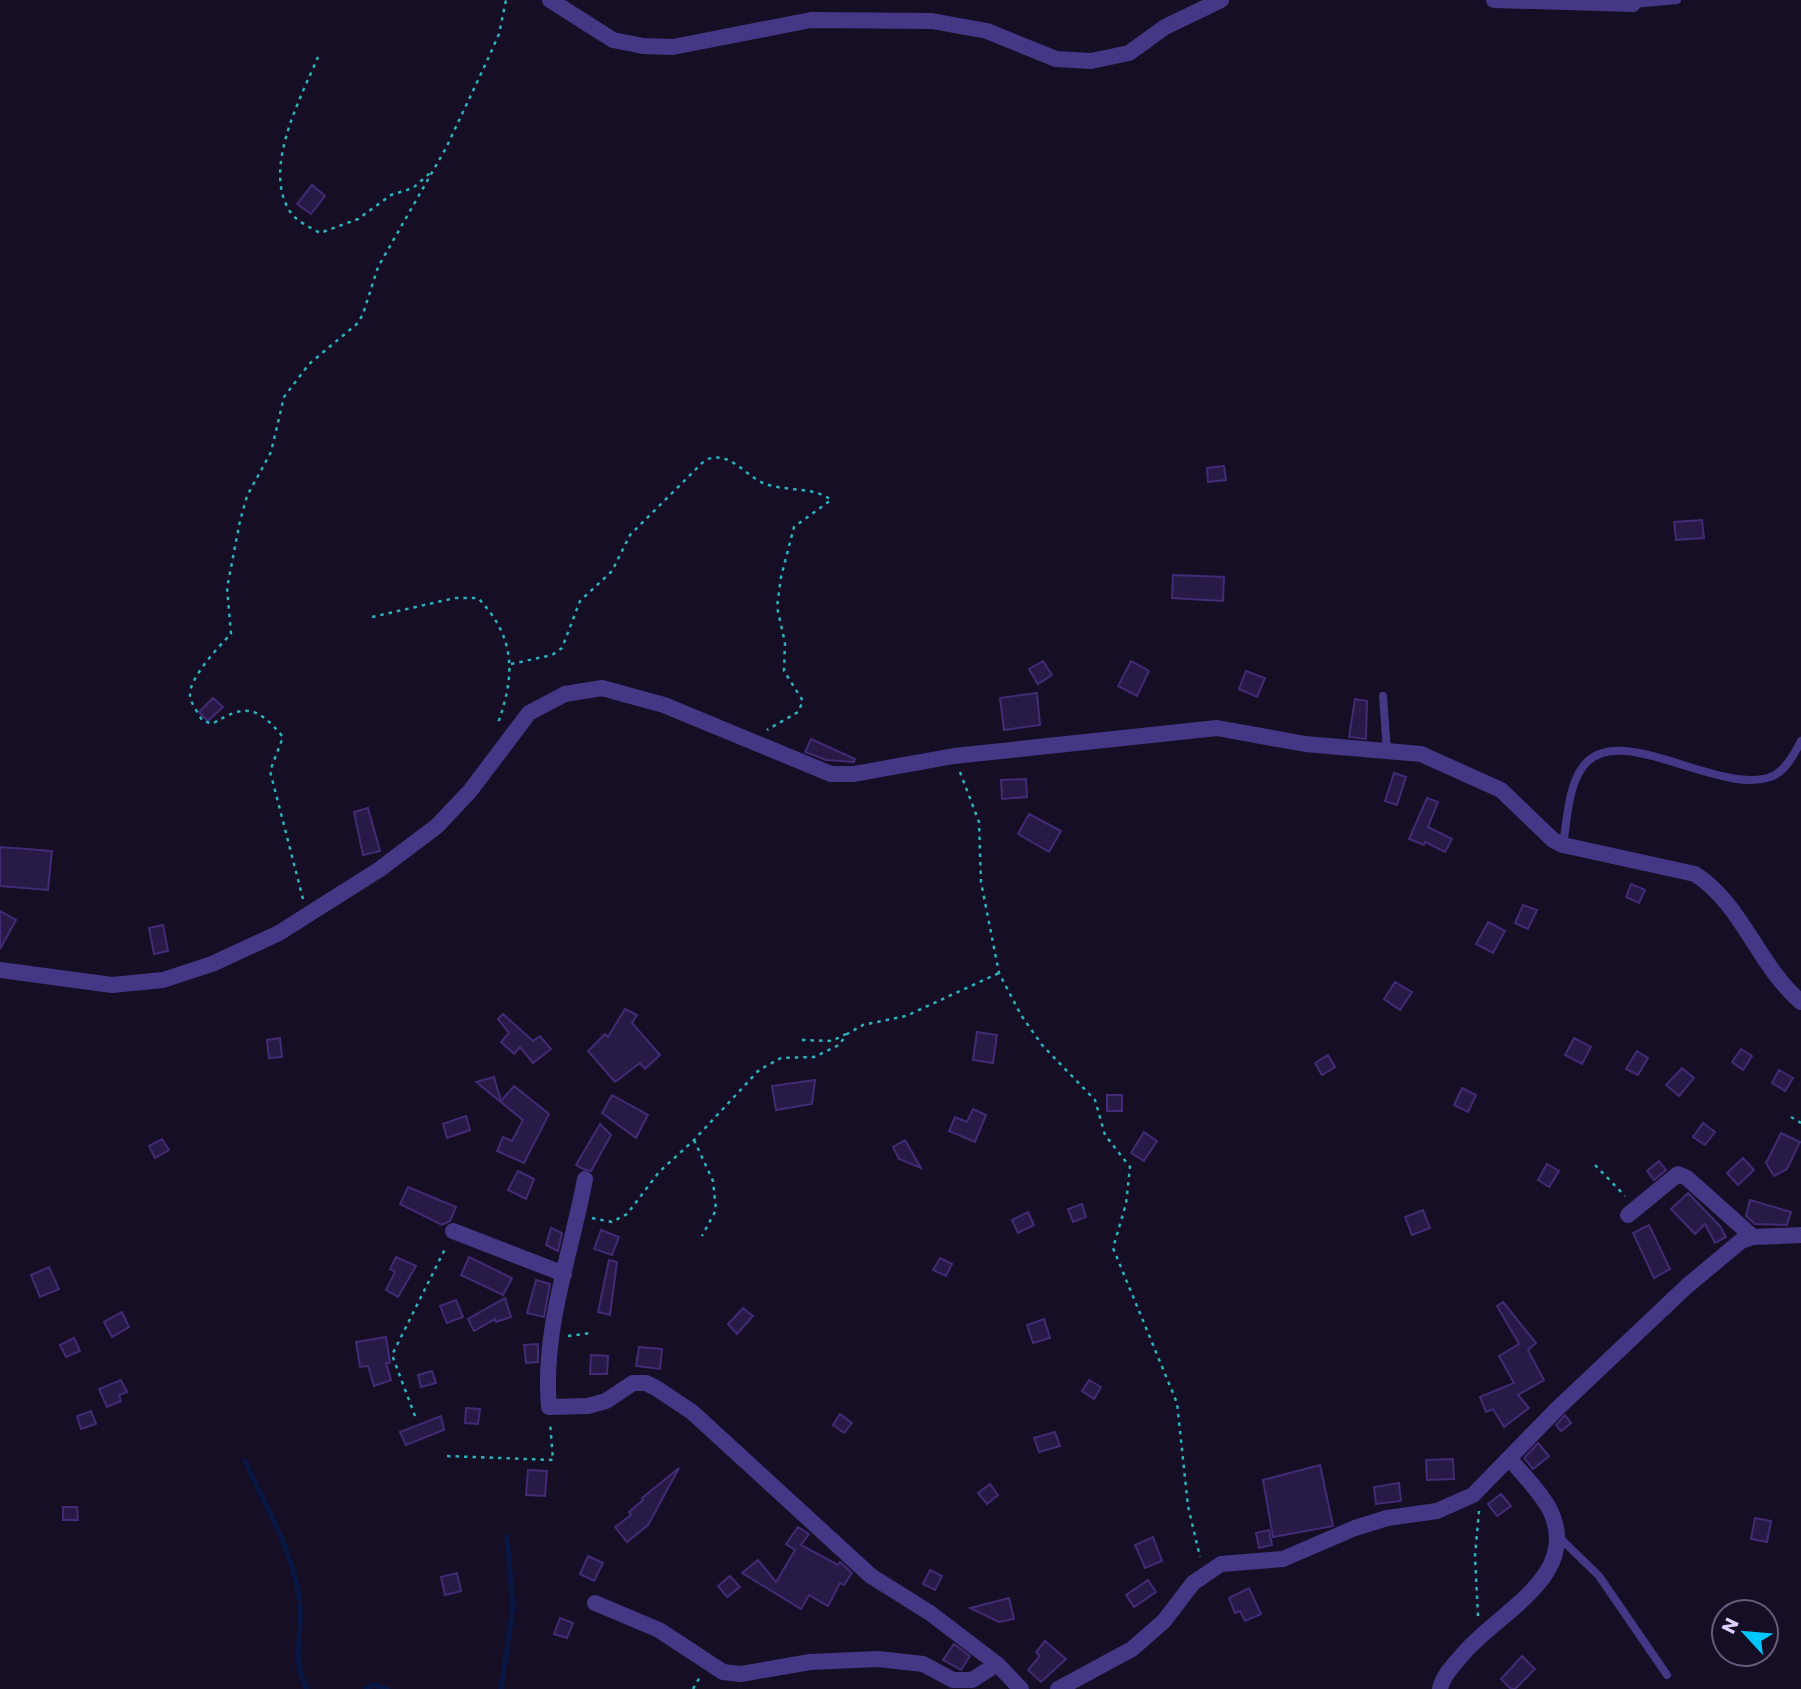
<svg xmlns="http://www.w3.org/2000/svg" width="1801" height="1689" font-family="Poppins,sans-serif">
<style>
.lines{fill:none;stroke-linecap:round;stroke-linejoin:round}
.stream{stroke:#081744;stroke-width:5}
.building{fill:#281a47;stroke:#422b74;stroke-width:2}
.path{stroke:#2bb2ba;stroke-width:2.5;stroke-dasharray:3.5 5;stroke-linecap:butt}
.service{stroke:#443886;stroke-width:8}
.minor{stroke:#443886;stroke-width:16}
</style>
<rect width="100%" height="100%" fill="#150e25"/>
<g class="lines">
<path class="stream" d="M 245,1461 C 266,1507 295,1554 300,1605 C 303,1639 290,1655 307,1689
M 366,1689 L 373,1685 L 388,1689
M 501,1689 L 513,1607 L 507,1537"/>
</g>
<path class="building" d="M 312,185 L 325,196 L 311,214 L 297,204 Z
M 1224,466 L 1226,480 L 1208,482 L 1207,468 Z
M 1702,520 L 1704,538 L 1676,540 L 1674,522 Z
M 1173,575 L 1224,577 L 1223,601 L 1172,598 Z
M 1043,661 L 1052,675 L 1038,684 L 1029,669 Z
M 1131,661 L 1149,671 L 1137,696 L 1118,686 Z
M 1246,671 L 1265,678 L 1257,697 L 1239,689 Z
M 1037,693 L 1040,725 L 1004,730 L 1000,698 Z
M 213,698 L 223,707 L 208,721 L 199,712 Z
M 1355,699 L 1367,701 L 1366,739 L 1349,737 Z
M 811,739 L 855,759 L 854,762 L 826,760 L 805,752 Z
M 1394,773 L 1406,777 L 1397,805 L 1385,801 Z
M 1026,779 L 1027,797 L 1002,799 L 1001,780 Z
M 1427,798 L 1438,802 L 1428,827 L 1452,839 L 1445,852 L 1425,842 L 1424,845 L 1409,839 Z
M 368,808 L 380,851 L 363,855 L 354,812 Z
M 1029,814 L 1061,831 L 1049,852 L 1018,834 Z
M 0,847 L 52,851 L 48,890 L 0,886 Z
M 1631,884 L 1645,890 L 1639,903 L 1626,897 Z
M 1523,905 L 1537,910 L 1528,929 L 1515,923 Z
M 0,911 L 16,920 L 0,949 Z
M 1488,922 L 1505,931 L 1493,953 L 1476,944 Z
M 163,925 L 168,951 L 154,954 L 149,928 Z
M 1395,982 L 1412,992 L 1400,1010 L 1384,999 Z
M 625,1009 L 637,1015 L 632,1023 L 660,1055 L 645,1069 L 640,1063 L 615,1082 L 588,1051 L 605,1034 L 608,1037 Z
M 503,1014 L 533,1041 L 540,1036 L 551,1049 L 533,1063 L 520,1047 L 514,1054 L 501,1042 L 509,1033 L 498,1019 Z
M 977,1032 L 997,1035 L 993,1063 L 973,1060 Z
M 280,1038 L 282,1057 L 269,1058 L 267,1040 Z
M 1574,1038 L 1591,1047 L 1582,1064 L 1565,1055 Z
M 1741,1049 L 1752,1056 L 1743,1070 L 1732,1062 Z
M 1637,1051 L 1648,1058 L 1638,1075 L 1626,1069 Z
M 1328,1055 L 1335,1067 L 1322,1075 L 1315,1063 Z
M 1682,1068 L 1694,1078 L 1679,1096 L 1666,1085 Z
M 1779,1070 L 1793,1078 L 1785,1091 L 1772,1083 Z
M 494,1077 L 501,1101 L 514,1086 L 549,1114 L 524,1163 L 497,1151 L 503,1137 L 512,1141 L 523,1120 L 476,1082 Z
M 815,1080 L 812,1104 L 776,1110 L 772,1086 Z
M 1462,1088 L 1476,1095 L 1468,1112 L 1454,1105 Z
M 612,1095 L 648,1115 L 636,1138 L 602,1113 Z
M 1107,1095 L 1122,1095 L 1122,1111 L 1107,1111 Z
M 973,1109 L 986,1115 L 975,1142 L 949,1131 L 955,1117 L 967,1122 Z
M 466,1116 L 470,1130 L 447,1138 L 443,1124 Z
M 1703,1123 L 1715,1132 L 1705,1145 L 1693,1137 Z
M 600,1124 L 611,1135 L 591,1171 L 583,1169 L 576,1165 Z
M 1144,1132 L 1157,1141 L 1144,1161 L 1131,1153 Z
M 1781,1133 L 1800,1142 L 1787,1169 L 1774,1176 L 1766,1163 Z
M 162,1139 L 169,1150 L 155,1158 L 149,1146 Z
M 905,1140 L 921,1168 L 899,1159 L 893,1147 Z
M 1743,1158 L 1754,1170 L 1738,1185 L 1727,1173 Z
M 1659,1161 L 1666,1170 L 1654,1180 L 1647,1171 Z
M 1547,1164 L 1559,1171 L 1549,1187 L 1538,1180 Z
M 518,1171 L 534,1179 L 526,1199 L 508,1190 Z
M 408,1187 L 456,1207 L 450,1221 L 442,1225 L 400,1204 Z
M 1688,1193 L 1720,1226 L 1726,1237 L 1715,1243 L 1705,1224 L 1695,1234 L 1671,1209 Z
M 1750,1200 L 1791,1212 L 1787,1225 L 1755,1224 L 1746,1216 Z
M 1082,1204 L 1086,1217 L 1073,1222 L 1068,1209 Z
M 1423,1210 L 1430,1228 L 1412,1235 L 1405,1217 Z
M 1028,1212 L 1034,1225 L 1018,1233 L 1012,1220 Z
M 1649,1225 L 1670,1269 L 1654,1278 L 1633,1233 Z
M 551,1228 L 562,1233 L 558,1251 L 546,1245 Z
M 601,1230 L 619,1237 L 612,1255 L 594,1249 Z
M 396,1257 L 416,1266 L 398,1297 L 386,1290 L 395,1272 L 390,1269 Z
M 469,1257 L 512,1278 L 503,1295 L 461,1275 Z
M 940,1258 L 952,1264 L 946,1276 L 933,1270 Z
M 609,1260 L 617,1262 L 610,1315 L 598,1312 Z
M 49,1267 L 59,1289 L 40,1297 L 31,1275 Z
M 536,1280 L 550,1284 L 544,1317 L 527,1313 Z
M 505,1298 L 511,1317 L 496,1322 L 495,1319 L 474,1331 L 468,1319 Z
M 456,1300 L 463,1317 L 447,1323 L 440,1306 Z
M 1503,1302 L 1536,1343 L 1528,1350 L 1544,1380 L 1518,1395 L 1529,1408 L 1504,1427 L 1493,1409 L 1486,1412 L 1480,1397 L 1514,1383 L 1499,1356 L 1519,1344 L 1497,1306 Z
M 743,1308 L 753,1316 L 737,1334 L 728,1324 Z
M 122,1312 L 129,1327 L 112,1337 L 104,1322 Z
M 1044,1319 L 1050,1338 L 1033,1343 L 1027,1325 Z
M 386,1337 L 390,1363 L 386,1363 L 391,1380 L 374,1386 L 368,1366 L 360,1367 L 356,1342 Z
M 74,1338 L 80,1351 L 66,1357 L 60,1345 Z
M 538,1344 L 538,1362 L 526,1363 L 524,1345 Z
M 639,1347 L 662,1349 L 660,1369 L 636,1366 Z
M 591,1355 L 608,1356 L 607,1374 L 590,1374 Z
M 432,1371 L 436,1383 L 421,1387 L 418,1375 Z
M 121,1380 L 127,1392 L 119,1395 L 121,1401 L 107,1407 L 99,1389 Z
M 1089,1380 L 1101,1387 L 1094,1399 L 1082,1391 Z
M 466,1408 L 480,1409 L 478,1424 L 465,1423 Z
M 91,1411 L 96,1424 L 81,1429 L 77,1416 Z
M 840,1414 L 852,1423 L 844,1433 L 833,1425 Z
M 1565,1415 L 1571,1423 L 1561,1431 L 1556,1425 Z
M 441,1416 L 444,1430 L 406,1445 L 400,1432 Z
M 1055,1432 L 1060,1446 L 1039,1452 L 1034,1438 Z
M 1538,1443 L 1549,1456 L 1533,1469 L 1524,1458 Z
M 1453,1459 L 1454,1479 L 1427,1480 L 1426,1460 Z
M 1320,1465 L 1333,1526 L 1273,1537 L 1263,1480 Z
M 679,1468 L 648,1525 L 627,1542 L 615,1527 L 631,1515 L 629,1512 L 643,1500 L 642,1498 Z
M 528,1470 L 547,1471 L 545,1496 L 526,1495 Z
M 1399,1483 L 1401,1501 L 1376,1504 L 1374,1487 Z
M 990,1484 L 998,1495 L 987,1504 L 978,1493 Z
M 1501,1494 L 1511,1506 L 1497,1516 L 1488,1504 Z
M 63,1507 L 77,1507 L 78,1520 L 63,1520 Z
M 1755,1518 L 1771,1521 L 1767,1542 L 1751,1539 Z
M 798,1527 L 809,1534 L 801,1545 L 838,1565 L 840,1562 L 852,1573 L 844,1585 L 840,1583 L 828,1606 L 809,1595 L 801,1609 L 742,1573 L 758,1560 L 776,1582 L 795,1550 L 786,1544 Z
M 1269,1530 L 1272,1545 L 1259,1548 L 1256,1533 Z
M 1153,1537 L 1162,1561 L 1145,1568 L 1135,1545 Z
M 588,1556 L 603,1563 L 594,1581 L 580,1574 Z
M 930,1570 L 942,1576 L 935,1590 L 923,1584 Z
M 457,1573 L 461,1591 L 445,1595 L 441,1577 Z
M 730,1576 L 740,1587 L 727,1597 L 718,1586 Z
M 1148,1580 L 1156,1592 L 1134,1607 L 1126,1595 Z
M 1249,1588 L 1261,1614 L 1245,1621 L 1240,1611 L 1235,1613 L 1229,1598 Z
M 1009,1598 L 1014,1619 L 999,1622 L 970,1608 Z
M 560,1618 L 573,1623 L 567,1638 L 554,1634 Z
M 1045,1641 L 1066,1659 L 1041,1682 L 1028,1670 L 1040,1656 L 1036,1652 Z
M 954,1644 L 970,1656 L 961,1670 L 943,1660 Z
M 1522,1656 L 1535,1669 L 1515,1689 L 1511,1689 L 1501,1679 Z"/>
<g class="lines">
<path class="path" d="M 318,57 C 301,97 263,167 289,210 C 295,221 310,227 320,233 L 358,219 L 391,195 L 413,188 L 430,173
M 372,617 L 455,598 L 478,598 C 517,639 515,676 497,726
M 511,664 L 552,655 L 562,648 L 580,601 L 612,571 L 630,535 L 705,460 C 730,450 743,474 763,483 C 784,492 814,486 831,500 L 794,527 L 781,577 L 777,607 L 785,643 L 784,671 L 803,701 L 798,712 L 767,730
M 960,772 L 979,822 L 981,882 L 999,973 L 1021,1015 L 1042,1045 L 1095,1100 L 1105,1135 L 1130,1167 L 1126,1204 L 1113,1248 L 1177,1403 L 1188,1506 L 1200,1557
M 303,899 L 270,771 L 283,737 C 258,707 246,703 212,724 L 202,720 C 198,713 190,702 190,695 C 189,678 220,645 231,634 L 227,588 L 240,521 L 247,496 L 271,452 L 284,397 L 309,364 L 358,323 L 363,314 L 378,267 L 446,148 L 487,61 L 499,34 L 506,0
M 802,1040 L 832,1041 L 846,1034
M 1791,1117 L 1801,1123
M 694,1140 L 713,1181 L 716,1210 L 702,1236
M 1595,1165 L 1625,1196
M 592,1218 L 612,1222 L 627,1214 L 659,1172 L 694,1140 L 759,1070 L 781,1058 L 814,1057 L 839,1045 L 847,1034 L 863,1025 L 906,1016 L 999,973
M 568,1336 L 591,1333
M 415,1416 L 392,1355 L 446,1247
M 447,1456 L 553,1460 L 550,1422
M 1478,1616 L 1475,1556 L 1479,1511
M 693,1689 L 700,1677"/>
<path class="service" d="M 1633,4 L 1677,0
M 1383,696 L 1387,751
M 1563,845 C 1567,821 1568,788 1582,768 C 1617,716 1724,801 1775,775 C 1787,768 1795,753 1801,741
M 1559,1537 L 1599,1576 L 1667,1675"/>
<path class="minor" d="M 550,0 L 613,40 L 643,46 L 673,47 L 811,20 L 932,21 L 987,31 L 1056,59 L 1091,61 L 1129,53 L 1165,27 L 1221,0
M 1494,0 L 1633,4
M 0,970 L 112,985 L 163,980 L 212,964 L 279,933 L 380,869 L 437,826 L 470,791 L 529,713 L 565,694 L 602,688 L 664,705 L 831,774 L 854,774 L 954,756 L 1217,728 L 1305,744 L 1421,754 L 1501,790 L 1553,840 L 1563,845 L 1695,874 C 1742,904 1759,967 1801,1002
M 585,1179 C 571,1254 542,1330 549,1407 L 588,1406 L 606,1401 L 633,1383 L 646,1383 L 656,1388 L 692,1412 L 871,1576 L 930,1613 L 997,1664 L 1021,1689
M 1628,1215 L 1678,1174 L 1687,1178 L 1753,1237
M 453,1231 L 564,1274
M 595,1603 L 659,1630 L 723,1672 L 741,1674 L 810,1662 L 878,1659 L 923,1664 L 953,1680 L 972,1680 L 997,1664
M 1058,1689 L 1132,1649 L 1164,1621 L 1193,1583 L 1221,1564 L 1283,1559 L 1355,1528 L 1387,1518 L 1437,1511 L 1473,1495 L 1558,1408 L 1687,1286 L 1741,1241 L 1753,1237 L 1801,1235
M 1440,1689 C 1443,1675 1454,1665 1463,1654 C 1498,1612 1582,1576 1550,1510 C 1541,1492 1523,1475 1510,1459"/>
</g>
<g transform="translate(1745 1633) rotate(296)"><circle r="33" fill="#150e25" stroke="#655c7c" stroke-width="2"/>
<path d="M0-5L12 26L0 18L-12 26Z" fill="#00c6fd"/>
<text y="-10" font-size="19" font-weight="bold" text-anchor="middle" fill="#ddd2ff">N</text>
</g>
</svg>
